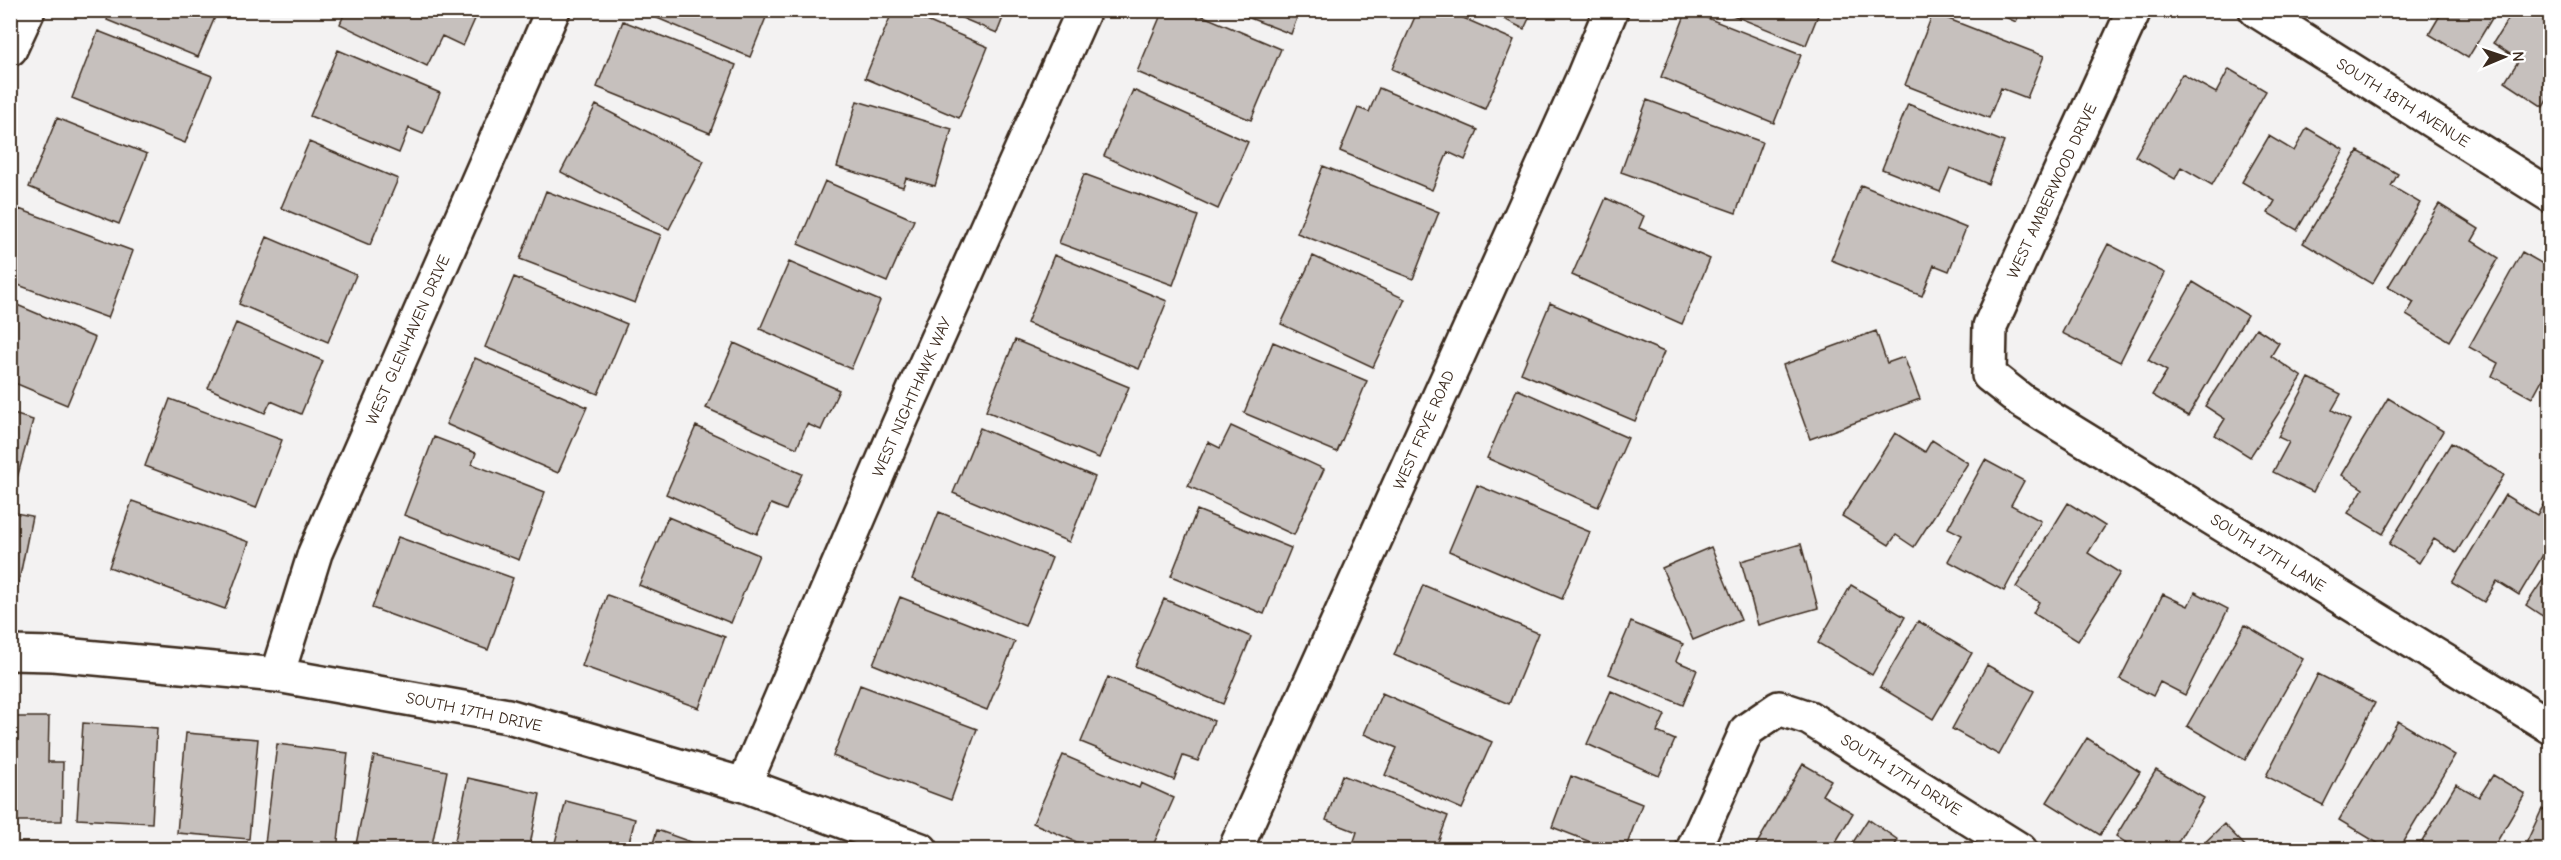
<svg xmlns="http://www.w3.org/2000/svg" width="2561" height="860" font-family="'Comic Neue',sans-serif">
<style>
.building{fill:#c6c0bd;stroke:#3b2a1e;stroke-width:1.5}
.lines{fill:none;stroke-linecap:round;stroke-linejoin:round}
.minor-casing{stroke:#3b2a1e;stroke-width:38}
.minor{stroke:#fff;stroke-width:33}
.labels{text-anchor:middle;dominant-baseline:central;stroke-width:5;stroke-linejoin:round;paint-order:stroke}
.street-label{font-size:16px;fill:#3b2a1e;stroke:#fff}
</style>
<rect width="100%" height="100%" fill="#f3f2f2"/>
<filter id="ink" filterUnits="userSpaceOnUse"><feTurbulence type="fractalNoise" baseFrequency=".0167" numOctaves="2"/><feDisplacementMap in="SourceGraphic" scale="12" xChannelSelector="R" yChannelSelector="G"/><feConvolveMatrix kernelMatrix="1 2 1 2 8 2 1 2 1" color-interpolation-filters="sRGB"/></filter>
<g filter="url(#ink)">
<path class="building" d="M 111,10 L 218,10 L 198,57 L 107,20 Z
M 346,10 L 479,10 L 463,46 L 442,36 L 427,66 L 340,24 Z
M 638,10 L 769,10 L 750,57 Z
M 893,10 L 901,10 L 988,47 L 959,118 L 865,78 Z
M 943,10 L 1006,10 L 997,33 Z
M 1163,10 L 1189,10 L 1281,49 L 1251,120 L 1137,72 Z
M 1229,10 L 1300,10 L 1291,34 Z
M 1418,10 L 1445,10 L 1514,40 L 1485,109 L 1392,69 Z
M 1486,10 L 1533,10 L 1524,29 Z
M 1687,10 L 1801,55 L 1774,123 L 1661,77 Z
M 1720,10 L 1820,10 L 1806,45 Z
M 1990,10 L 2021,10 L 2016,22 Z
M 2440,10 L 2497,10 L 2468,58 L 2429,34 L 2442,12 Z
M 2514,10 L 2550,10 L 2550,95 L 2543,107 L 2505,82 L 2519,60 L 2493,43 Z
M 1933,13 L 2044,56 L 2027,98 L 2001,88 L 1989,118 L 1905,85 Z
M 623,21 L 736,65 L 710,133 L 597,87 Z
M 98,31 L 212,76 L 185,143 L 72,98 Z
M 338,50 L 440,93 L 423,134 L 409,128 L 399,153 L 310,116 Z
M 2229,69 L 2266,91 L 2212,185 L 2181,167 L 2175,179 L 2135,156 L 2182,74 L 2216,93 Z
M 1379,88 L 1478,130 L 1465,160 L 1448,152 L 1432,190 L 1340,151 L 1358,108 L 1369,112 Z
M 1133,90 L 1248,142 L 1218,209 L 1104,156 Z
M 1647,100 L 1762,142 L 1736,213 L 1621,172 Z
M 857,101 L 952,129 L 935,186 L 906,178 L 903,187 L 837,167 Z
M 1908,104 L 2004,142 L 1988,184 L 1950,168 L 1940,192 L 1882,169 Z
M 596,105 L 704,161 L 669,229 L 561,172 Z
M 57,118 L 147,154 L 119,224 L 29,187 Z
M 2307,128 L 2344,150 L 2297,230 L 2268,213 L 2275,201 L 2242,182 L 2269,136 L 2294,151 Z
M 309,142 L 398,179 L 370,245 L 281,208 Z
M 2358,151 L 2398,174 L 2391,186 L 2420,203 L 2372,284 L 2303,243 Z
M 1323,166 L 1439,212 L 1413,279 L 1297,233 Z
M 1084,174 L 1198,216 L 1173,285 L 1059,243 Z
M 825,181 L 914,220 L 887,282 L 798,244 Z
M 1861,185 L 1966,228 L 1949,271 L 1934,265 L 1922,296 L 1831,260 Z
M 546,191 L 661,235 L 635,303 L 520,259 Z
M 1606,198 L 1644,216 L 1639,228 L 1710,259 L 1682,324 L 1572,275 Z
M 2439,204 L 2479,229 L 2472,241 L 2499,258 L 2449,341 L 2406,315 L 2414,302 L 2388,287 Z
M 19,209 L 133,251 L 108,318 L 10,282 L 10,233 Z
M 267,237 L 356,275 L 328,342 L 239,304 Z
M 2108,244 L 2165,273 L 2120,362 L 2062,333 Z
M 2522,252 L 2550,268 L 2550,295 L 2548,300 L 2550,302 L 2550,365 L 2532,398 L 2492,376 L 2498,363 L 2469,347 Z
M 1054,255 L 1167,301 L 1139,369 L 1027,323 Z
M 1313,256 L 1405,299 L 1373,367 L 1281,324 Z
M 789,262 L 880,301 L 851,369 L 760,329 Z
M 514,277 L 627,324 L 598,394 L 485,347 Z
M 2193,282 L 2247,315 L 2188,416 L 2152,395 L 2167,371 L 2148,360 Z
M 10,302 L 95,338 L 67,405 L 10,381 Z
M 1550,303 L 1664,352 L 1635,421 L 1521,373 Z
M 236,323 L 323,361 L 301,414 L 271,401 L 265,413 L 208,388 Z
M 2256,328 L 2279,343 L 2271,356 L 2302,377 L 2250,457 L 2215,435 L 2225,419 L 2205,406 Z
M 1876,331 L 1887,363 L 1904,357 L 1920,399 L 1810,439 L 1783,365 Z
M 1015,340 L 1129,387 L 1099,458 L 986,411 Z
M 1273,342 L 1367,381 L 1337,452 L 1244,413 Z
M 734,343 L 839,390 L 821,430 L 807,424 L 797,448 L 706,408 Z
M 475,358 L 587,407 L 558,473 L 446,424 Z
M 2309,378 L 2341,394 L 2332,410 L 2350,420 L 2313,492 L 2273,472 L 2289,442 L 2278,437 Z
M 1517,389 L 1628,438 L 1598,507 L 1487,458 Z
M 2388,398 L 2443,431 L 2383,534 L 2348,513 L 2363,489 L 2342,475 Z
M 170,399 L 282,440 L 256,508 L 145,466 Z
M 10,413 L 33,420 L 14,489 L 10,488 Z
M 696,426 L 802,474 L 786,510 L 771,504 L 757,534 L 666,494 Z
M 1231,426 L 1324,469 L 1294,535 L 1188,486 L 1208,442 L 1220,448 Z
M 980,428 L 1095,477 L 1069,542 L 953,493 Z
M 1895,433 L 1925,452 L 1932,440 L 1968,463 L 1914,547 L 1896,535 L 1889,545 L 1842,516 Z
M 434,437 L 476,453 L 472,464 L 545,492 L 519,560 L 404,515 Z
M 2451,443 L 2504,475 L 2456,553 L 2434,539 L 2419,563 L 2389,544 Z
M 1985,460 L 2024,481 L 2011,505 L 2041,521 L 2004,591 L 1948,561 L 1962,535 L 1948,528 Z
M 1477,485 L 1590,532 L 1562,599 L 1449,551 Z
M 2505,495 L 2537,515 L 2543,505 L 2550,510 L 2550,543 L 2519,595 L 2497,581 L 2484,602 L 2452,583 Z
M 132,501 L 249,542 L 225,609 L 109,567 Z
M 2068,503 L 2105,526 L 2088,553 L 2120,573 L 2078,641 L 2033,613 L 2039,602 L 2016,587 Z
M 1197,510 L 1291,548 L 1264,614 L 1171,576 Z
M 10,512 L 32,516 L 18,586 L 10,584 Z
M 939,512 L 1052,558 L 1025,626 L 912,579 Z
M 668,517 L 759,555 L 731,623 L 639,585 Z
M 398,537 L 513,578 L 488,650 L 372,608 Z
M 1801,544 L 1818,608 L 1758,625 L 1741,561 Z
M 1711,547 L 1741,620 L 1693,640 L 1662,568 Z
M 2550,569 L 2550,635 L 2543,630 L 2550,621 L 2526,605 Z
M 1423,585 L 1538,633 L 1509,704 L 1394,655 Z
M 1851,585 L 1905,617 L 1872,675 L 1818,643 Z
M 2195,592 L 2228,609 L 2185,695 L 2160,682 L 2153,696 L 2120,679 L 2163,594 L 2188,606 Z
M 607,595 L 725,637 L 699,708 L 582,666 Z
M 900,597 L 1015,642 L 987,710 L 873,664 Z
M 1164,599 L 1251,637 L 1223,704 L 1135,666 Z
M 1918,621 L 1972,653 L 1933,719 L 1880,687 Z
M 1631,622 L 1683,644 L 1676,661 L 1697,670 L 1683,705 L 1609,674 Z
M 2245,625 L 2303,659 L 2245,760 L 2187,726 Z
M 1987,665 L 2034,691 L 1999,755 L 1952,729 Z
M 2318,674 L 2375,703 L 2323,805 L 2266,776 Z
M 1108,677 L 1214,721 L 1198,761 L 1183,756 L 1174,780 L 1081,742 Z
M 860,685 L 977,729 L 951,800 L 833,756 Z
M 1611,691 L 1665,715 L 1657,732 L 1675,740 L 1659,776 L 1587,744 Z
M 1382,693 L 1492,742 L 1462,809 L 1385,775 L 1397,748 L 1364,734 Z
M 10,717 L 49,717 L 48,762 L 63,762 L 62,821 L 10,821 Z
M 2398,721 L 2455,755 L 2398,850 L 2389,850 L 2339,820 Z
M 83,723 L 157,728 L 152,823 L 77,819 Z
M 186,733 L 258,739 L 249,839 L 177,833 Z
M 2087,738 L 2140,772 L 2100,835 L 2047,802 Z
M 277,744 L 348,753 L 337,850 L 314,850 L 265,844 Z
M 1063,755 L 1139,788 L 1141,783 L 1174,798 L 1151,850 L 1095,850 L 1033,823 Z
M 374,756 L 447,771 L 431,850 L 355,849 Z
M 1803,764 L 1831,780 L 1822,795 L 1853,813 L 1831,850 L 1759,850 L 1755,847 Z
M 2156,770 L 2204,798 L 2173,850 L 2161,850 L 2150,843 L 2146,850 L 2137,850 L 2116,836 Z
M 1342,775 L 1448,816 L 1435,850 L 1351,850 L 1357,832 L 1326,820 Z
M 2493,775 L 2525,794 L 2492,850 L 2417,850 L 2456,784 L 2479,797 Z
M 1571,776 L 1642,804 L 1625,850 L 1611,850 L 1552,827 Z
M 468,778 L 540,794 L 529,850 L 453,850 Z
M 566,801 L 635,819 L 627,850 L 553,850 Z
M 2542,809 L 2550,813 L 2550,850 L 2523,850 Z
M 1868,819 L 1898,840 L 1892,850 L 1848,850 Z
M 2224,824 L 2249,850 L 2197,850 Z
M 657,830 L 713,850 L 651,850 Z
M 1550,842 L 1573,850 L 1548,850 Z"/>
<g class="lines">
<defs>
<path id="minor" d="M 2134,10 L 1990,326 L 1989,375 L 2022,401 L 2550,726
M 2256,10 L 2550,195
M 10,49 L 28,10
M 10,653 L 53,654 L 277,675 L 508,716 L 744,785 L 921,850
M 277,675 L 315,553 L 553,10
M 744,785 L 899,424 L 1084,10
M 1235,850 L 1582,80 L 1611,10
M 1693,850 L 1747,730 L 1779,708 L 1809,718 L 2020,850"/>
</defs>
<use href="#minor" class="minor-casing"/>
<use href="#minor" class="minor"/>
</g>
</g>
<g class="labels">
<g class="street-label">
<text transform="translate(2403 103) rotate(32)">SOUTH 18TH AVENUE</text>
<text transform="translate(2052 191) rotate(-65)">WEST AMBERWOOD DRIVE</text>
<text transform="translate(408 340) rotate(-66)">WEST GLENHAVEN DRIVE</text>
<text transform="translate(912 397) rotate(-66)">WEST NIGHTHAWK WAY</text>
<text transform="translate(1424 430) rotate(-66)">WEST FRYE ROAD</text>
<text transform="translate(2268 553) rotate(32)">SOUTH 17TH LANE</text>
<text transform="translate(474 712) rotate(12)">SOUTH 17TH DRIVE</text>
<text transform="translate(1901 775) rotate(32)">SOUTH 17TH DRIVE</text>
</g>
</g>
<rect width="2561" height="860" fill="none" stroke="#fff" stroke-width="36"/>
<rect x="18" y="18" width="2525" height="824" fill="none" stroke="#3b2a1e" stroke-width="2" filter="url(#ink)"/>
<g transform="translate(2504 57) rotate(88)" stroke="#ffffff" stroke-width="4.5" paint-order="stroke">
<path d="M0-4.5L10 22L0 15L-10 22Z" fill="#3b2a1e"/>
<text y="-9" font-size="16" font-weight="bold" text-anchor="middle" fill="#3b2a1e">N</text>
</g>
</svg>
